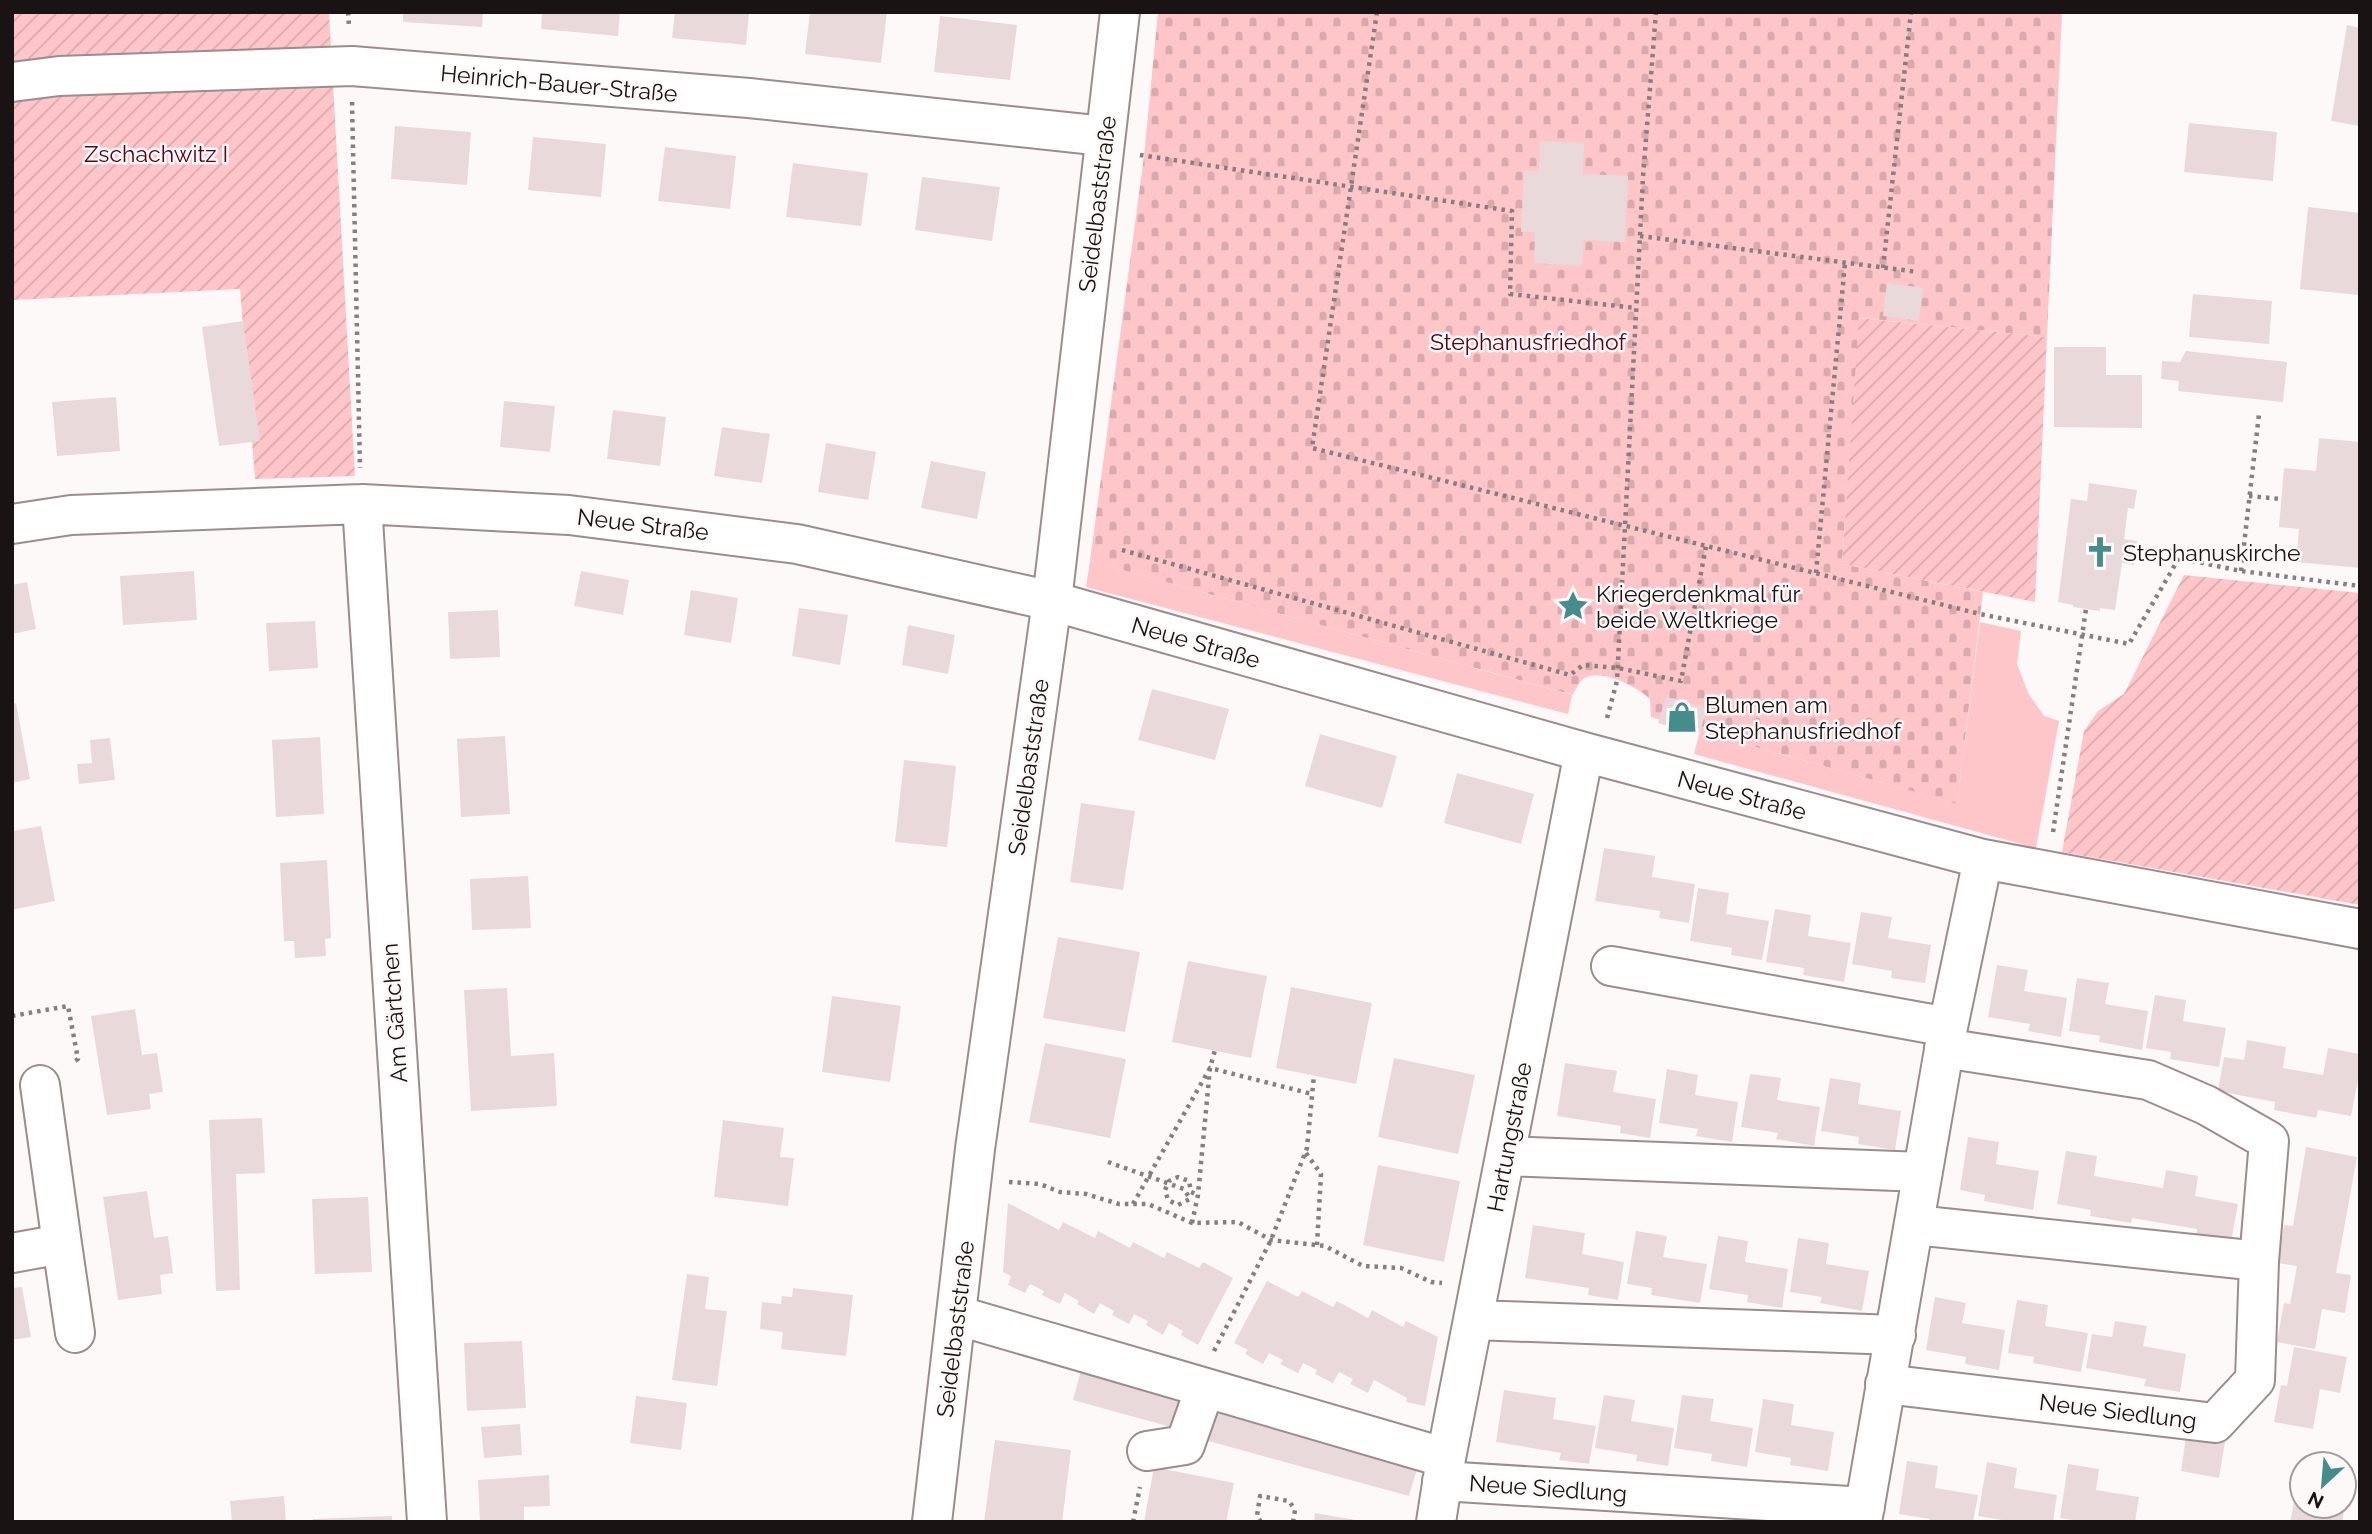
<svg xmlns="http://www.w3.org/2000/svg" width="2372" height="1534" font-family="Raleway,sans-serif">
<style>
.grass{fill:#ffc6ca}
.cemetery{fill:url(#cemetery-stones)}
.garden{fill:url(#garden-furrows)}
.building{fill:#ead9da}
.lines{fill:none;stroke-linecap:round;stroke-linejoin:round}
.minor-casing{stroke:#9c8c8d;stroke-width:42}
.path{stroke:#847f80;stroke-width:4.5;stroke-dasharray:3.5 5;stroke-linecap:butt}
.minor{stroke:#fff;stroke-width:38}
.labels{text-anchor:middle;dominant-baseline:central;stroke-width:5;stroke-linejoin:round;paint-order:stroke}
.street-label{font-size:23px;fill:#191314;stroke:#fdf9f9}
.park-label{font-size:23px;fill:#5a001a;stroke:#fdf9f9}
.poi-label{font-size:23px;fill:#191314;stroke:#fdf9f9;text-anchor:start}
</style>
<defs>
<pattern id="cemetery-stones" width="16" height="16" patternUnits="userSpaceOnUse" patternTransform="scale(1.75)"><rect width="16" height="16" fill="#ffc6ca"/><path d="M2 7V4a2 2 0 0 1 4 0v3zM10 15v-3a2 2 0 0 1 4 0v3z" fill="#daa9ad"/></pattern>
<pattern id="garden-furrows" width="10" height="10" patternUnits="userSpaceOnUse" patternTransform="scale(1.75)"><rect width="10" height="10" fill="#ffc6ca"/><path d="M-1 1l2-2M0 10L10 0M9 11l2-2" fill="none" stroke="#daa9ad"/></pattern>
</defs>
<rect width="100%" height="100%" fill="#fdf9f9"/>
<path class="grass" d="M 1090,561 L 1572,695 L 1568,714 L 1086,587 Z
M 1980,622 L 2021,631 L 2017,664 L 2028,693 L 2044,716 L 2059,721 L 2036,848 L 1694,754 L 1700,731 L 1957,804 Z"/>
<path class="cemetery" d="M 1158,12 L 2062,12 L 2047,337 L 1860,318 L 1842,564 L 1983,592 L 1957,804 L 1651,717 L 1650,699 C 1637,687 1599,666 1582,680 C 1578,684 1575,690 1573,695 L 1090,561 L 1144,156 Z"/>
<path class="garden" d="M 12,12 L 329,12 L 355,476 L 255,479 L 240,289 L 12,300 Z
M 1859,318 L 2047,337 L 2035,602 L 1842,564 Z
M 2184,575 L 2360,593 L 2360,905 L 2062,852 L 2084,731 L 2098,711 L 2124,694 Z"/>
<path class="building" d="M 403,12 L 483,12 L 482,27 L 403,22 Z
M 542,12 L 620,12 L 618,36 L 541,29 Z
M 675,12 L 749,12 L 746,45 L 672,38 Z
M 810,12 L 887,12 L 881,63 L 805,54 Z
M 940,16 L 1017,25 L 1010,80 L 934,72 Z
M 2347,25 L 2360,28 L 2360,126 L 2331,121 Z
M 2189,123 L 2277,132 L 2273,181 L 2184,172 Z
M 395,126 L 471,132 L 467,185 L 391,179 Z
M 533,137 L 606,144 L 601,197 L 528,190 Z
M 1540,141 L 1584,143 L 1583,174 L 1628,176 L 1625,242 L 1584,240 L 1582,266 L 1534,263 L 1535,232 L 1521,232 L 1524,170 L 1539,171 Z
M 665,147 L 736,156 L 730,209 L 658,201 Z
M 793,163 L 868,173 L 861,226 L 786,217 Z
M 922,177 L 1000,187 L 992,241 L 915,230 Z
M 2308,207 L 2360,213 L 2358,295 L 2300,289 Z
M 1887,283 L 1923,288 L 1919,321 L 1883,316 Z
M 2193,294 L 2272,301 L 2269,344 L 2189,337 Z
M 243,321 L 260,441 L 219,446 L 202,327 Z
M 2054,347 L 2106,347 L 2106,375 L 2142,375 L 2142,428 L 2054,427 Z
M 2186,351 L 2287,362 L 2283,402 L 2178,391 L 2179,381 L 2161,379 L 2162,361 L 2180,362 Z
M 116,397 L 120,451 L 57,456 L 52,402 Z
M 504,401 L 555,406 L 550,452 L 500,447 Z
M 613,410 L 666,417 L 660,466 L 607,459 Z
M 722,427 L 770,434 L 762,483 L 714,476 Z
M 2319,438 L 2360,442 L 2360,568 L 2296,562 L 2299,529 L 2279,527 L 2284,468 L 2316,471 Z
M 826,443 L 876,452 L 868,500 L 818,492 Z
M 931,461 L 986,472 L 977,519 L 921,508 Z
M 2089,483 L 2137,490 L 2134,509 L 2128,508 L 2124,539 L 2137,541 L 2134,565 L 2122,563 L 2115,610 L 2100,608 L 2100,611 L 2073,607 L 2073,605 L 2058,602 L 2071,499 L 2087,501 Z
M 194,571 L 197,620 L 123,625 L 120,576 Z
M 581,571 L 629,580 L 623,615 L 574,606 Z
M 27,582 L 36,629 L 12,634 L 12,585 Z
M 691,590 L 738,598 L 731,643 L 684,635 Z
M 799,608 L 848,615 L 840,665 L 792,656 Z
M 498,610 L 500,657 L 450,659 L 448,612 Z
M 315,621 L 318,668 L 269,671 L 266,623 Z
M 908,625 L 955,635 L 948,674 L 902,665 Z
M 1152,689 L 1229,709 L 1215,760 L 1138,740 Z
M 1666,697 L 1707,708 L 1699,735 L 1658,723 Z
M 16,703 L 30,779 L 12,783 L 12,704 Z
M 1320,734 L 1397,756 L 1382,808 L 1305,786 Z
M 505,736 L 510,814 L 461,817 L 457,739 Z
M 320,737 L 324,814 L 276,817 L 272,740 Z
M 110,738 L 115,780 L 79,784 L 77,764 L 92,763 L 90,740 Z
M 904,760 L 956,766 L 947,847 L 895,842 Z
M 1457,773 L 1534,794 L 1521,844 L 1444,823 Z
M 1081,803 L 1135,811 L 1123,890 L 1070,882 Z
M 41,826 L 55,901 L 12,910 L 12,831 Z
M 1604,848 L 1655,856 L 1652,877 L 1695,884 L 1689,923 L 1659,918 L 1660,911 L 1595,901 Z
M 327,860 L 331,938 L 325,939 L 326,956 L 295,958 L 294,941 L 284,941 L 280,863 Z
M 528,876 L 531,928 L 472,930 L 470,879 Z
M 1698,888 L 1729,893 L 1726,914 L 1769,921 L 1762,960 L 1731,955 L 1732,948 L 1690,941 Z
M 1775,909 L 1811,915 L 1808,936 L 1851,943 L 1844,982 L 1803,975 L 1804,968 L 1766,962 Z
M 1861,912 L 1892,917 L 1888,938 L 1931,945 L 1925,983 L 1891,978 L 1892,971 L 1852,964 Z
M 1058,937 L 1140,952 L 1125,1032 L 1043,1018 Z
M 1188,961 L 1267,976 L 1251,1058 L 1172,1042 Z
M 1997,965 L 2028,970 L 2024,991 L 2067,998 L 2061,1037 L 2028,1031 L 2030,1024 L 1988,1017 Z
M 2077,978 L 2109,983 L 2105,1004 L 2148,1011 L 2142,1050 L 2099,1042 L 2100,1036 L 2069,1031 Z
M 1291,987 L 1372,1003 L 1356,1084 L 1276,1068 Z
M 507,988 L 511,1056 L 554,1053 L 557,1106 L 471,1111 L 464,990 Z
M 2155,995 L 2186,1000 L 2183,1021 L 2226,1028 L 2219,1067 L 2170,1059 L 2171,1052 L 2146,1048 Z
M 832,996 L 901,1006 L 890,1082 L 822,1072 Z
M 135,1009 L 142,1055 L 157,1053 L 163,1092 L 149,1094 L 151,1109 L 107,1115 L 91,1016 Z
M 2247,1040 L 2286,1047 L 2283,1068 L 2323,1075 L 2328,1048 L 2360,1054 L 2360,1069 L 2351,1116 L 2318,1110 L 2316,1118 L 2274,1110 L 2275,1102 L 2218,1091 L 2224,1057 L 2244,1060 Z
M 1045,1043 L 1126,1059 L 1110,1138 L 1029,1122 Z
M 1394,1058 L 1475,1075 L 1458,1154 L 1378,1137 Z
M 1565,1063 L 1617,1071 L 1613,1092 L 1656,1099 L 1650,1138 L 1620,1133 L 1621,1126 L 1557,1116 Z
M 1667,1069 L 1698,1075 L 1695,1095 L 1738,1102 L 1732,1142 L 1696,1136 L 1698,1129 L 1659,1123 Z
M 1750,1074 L 1781,1078 L 1777,1100 L 1820,1107 L 1814,1146 L 1776,1139 L 1778,1133 L 1741,1127 Z
M 1830,1078 L 1861,1083 L 1858,1104 L 1901,1111 L 1895,1150 L 1858,1144 L 1859,1137 L 1821,1131 Z
M 262,1118 L 265,1173 L 236,1174 L 240,1290 L 216,1291 L 209,1120 Z
M 723,1120 L 784,1128 L 780,1157 L 794,1158 L 788,1206 L 714,1197 Z
M 1968,1137 L 1999,1142 L 1996,1164 L 2039,1171 L 2033,1210 L 1984,1201 L 1985,1195 L 1960,1190 Z
M 2306,1147 L 2357,1157 L 2336,1273 L 2351,1275 L 2345,1313 L 2322,1309 L 2315,1349 L 2277,1342 L 2284,1303 L 2290,1304 L 2297,1266 L 2278,1263 L 2284,1225 L 2293,1226 Z
M 2066,1151 L 2097,1156 L 2094,1176 L 2163,1188 L 2166,1170 L 2198,1176 L 2195,1196 L 2238,1204 L 2231,1242 L 2196,1236 L 2197,1229 L 2132,1218 L 2131,1223 L 2090,1216 L 2091,1210 L 2057,1204 Z
M 1378,1165 L 1460,1181 L 1444,1262 L 1363,1245 Z
M 147,1191 L 154,1238 L 168,1236 L 173,1273 L 160,1275 L 162,1294 L 118,1300 L 103,1197 Z
M 368,1197 L 372,1272 L 315,1274 L 312,1199 Z
M 1008,1203 L 1059,1230 L 1063,1222 L 1095,1238 L 1098,1231 L 1130,1248 L 1133,1242 L 1164,1258 L 1167,1252 L 1199,1268 L 1203,1262 L 1233,1278 L 1198,1345 L 1181,1335 L 1183,1331 L 1169,1323 L 1163,1335 L 1146,1325 L 1148,1321 L 1134,1314 L 1129,1324 L 1112,1315 L 1114,1311 L 1100,1303 L 1094,1314 L 1077,1304 L 1079,1301 L 1065,1293 L 1060,1304 L 1042,1295 L 1044,1291 L 1030,1284 L 1025,1293 L 1008,1285 L 1011,1276 L 1003,1272 Z
M 1533,1225 L 1585,1233 L 1582,1254 L 1624,1262 L 1618,1300 L 1588,1295 L 1589,1288 L 1525,1278 Z
M 1636,1231 L 1667,1236 L 1663,1257 L 1707,1264 L 1700,1303 L 1651,1295 L 1652,1288 L 1627,1284 Z
M 1718,1236 L 1748,1241 L 1745,1262 L 1788,1269 L 1782,1308 L 1747,1302 L 1748,1295 L 1709,1289 Z
M 1798,1238 L 1829,1243 L 1826,1264 L 1869,1271 L 1862,1311 L 1820,1303 L 1822,1297 L 1790,1292 Z
M 687,1274 L 709,1277 L 705,1309 L 727,1311 L 717,1386 L 672,1380 Z
M 1267,1281 L 1298,1297 L 1302,1291 L 1333,1307 L 1337,1301 L 1368,1318 L 1372,1310 L 1403,1327 L 1406,1321 L 1438,1337 L 1425,1406 L 1406,1402 L 1407,1398 L 1374,1380 L 1368,1393 L 1350,1384 L 1353,1379 L 1339,1372 L 1333,1383 L 1315,1374 L 1317,1370 L 1303,1363 L 1298,1373 L 1280,1364 L 1283,1360 L 1269,1353 L 1263,1364 L 1245,1354 L 1248,1350 L 1234,1343 Z
M 22,1287 L 31,1337 L 12,1340 L 12,1288 Z
M 793,1288 L 853,1295 L 846,1356 L 781,1349 L 783,1332 L 760,1329 L 762,1302 L 781,1304 L 782,1296 L 792,1297 Z
M 1935,1297 L 1966,1303 L 1962,1323 L 2005,1330 L 1999,1370 L 1965,1364 L 1966,1357 L 1926,1350 Z
M 2017,1300 L 2048,1305 L 2045,1326 L 2088,1333 L 2081,1372 L 2033,1363 L 2034,1357 L 2008,1353 Z
M 2115,1321 L 2147,1326 L 2143,1346 L 2186,1354 L 2180,1392 L 2144,1386 L 2146,1379 L 2086,1368 L 2092,1334 L 2112,1337 Z
M 522,1341 L 526,1408 L 467,1411 L 464,1343 Z
M 2294,1347 L 2347,1357 L 2340,1393 L 2320,1389 L 2313,1429 L 2274,1422 L 2281,1385 L 2287,1386 Z
M 1081,1370 L 1186,1399 L 1178,1429 L 1073,1400 Z
M 1504,1390 L 1556,1398 L 1553,1419 L 1596,1426 L 1589,1464 L 1559,1460 L 1561,1453 L 1496,1442 Z
M 1604,1395 L 1635,1400 L 1631,1421 L 1674,1428 L 1668,1466 L 1636,1461 L 1637,1455 L 1595,1448 Z
M 1682,1395 L 1714,1399 L 1710,1421 L 1753,1428 L 1747,1467 L 1711,1461 L 1712,1454 L 1674,1448 Z
M 636,1396 L 687,1403 L 681,1450 L 630,1443 Z
M 1763,1399 L 1794,1404 L 1791,1425 L 1834,1432 L 1828,1471 L 1790,1465 L 1791,1458 L 1755,1452 Z
M 1210,1408 L 1418,1466 L 1409,1496 L 1201,1439 Z
M 520,1424 L 522,1455 L 484,1458 L 481,1427 Z
M 2187,1430 L 2226,1436 L 2219,1478 L 2181,1471 Z
M 995,1440 L 1071,1450 L 1062,1522 L 984,1522 Z
M 1907,1461 L 1938,1466 L 1935,1488 L 1978,1495 L 1973,1522 L 1929,1522 L 1930,1519 L 1899,1514 Z
M 1987,1462 L 2017,1468 L 2014,1488 L 2057,1495 L 2053,1522 L 2014,1522 L 1978,1516 Z
M 2068,1464 L 2099,1469 L 2096,1490 L 2139,1497 L 2135,1522 L 2085,1522 L 2060,1518 Z
M 1154,1467 L 1234,1483 L 1226,1522 L 1144,1522 Z
M 549,1475 L 550,1506 L 524,1507 L 524,1522 L 480,1522 L 478,1480 Z
M 2297,1488 L 2302,1489 L 2302,1506 L 2345,1506 L 2342,1522 L 2290,1522 Z
M 284,1496 L 286,1522 L 232,1522 L 230,1501 Z
M 1315,1513 L 1356,1520 L 1356,1522 L 1314,1522 Z
M 392,1516 L 392,1522 L 313,1522 L 313,1519 Z"/>
<g class="lines">
<defs>
<path id="minor" d="M 12,82 L 59,76 L 352,66 L 749,98 L 1104,136
M 362,504 L 427,1522
M 12,524 L 71,515 L 362,504 L 569,515 L 797,544 L 1052,601 L 1584,752 L 1983,859 L 2360,929
M 1611,966 L 1948,1027
M 1505,1156 L 1923,1172
M 1915,1225 L 2259,1261
M 62,1244 L 75,1333
M 12,1253 L 62,1244 L 40,1085
M 956,1315 L 1446,1458
M 1473,1320 L 1896,1335
M 1885,1384 L 2215,1423 L 2255,1380 L 2259,1261 L 2269,1141 L 2206,1105 L 2148,1080 L 1944,1048
M 1147,1451 L 1185,1445 L 1205,1388
M 1442,1481 L 1865,1507
M 932,1522 L 975,1149 L 1052,601 L 1120,12
M 1436,1522 L 1446,1458 L 1584,752
M 1862,1522 L 1948,1027 L 1983,859"/>
</defs>
<use href="#minor" class="minor-casing"/>
<path class="path" d="M 348,12 L 349,27
M 1377,12 L 1312,448 L 1980,614 L 2129,644 L 2179,558 L 2241,571 L 2360,586
M 352,102 L 360,468
M 1140,155 L 1512,211 L 1510,294 L 1636,308
M 1640,236 L 1918,272
M 1883,268 L 1911,12
M 2249,496 L 2281,499
M 1122,550 L 1570,675 L 1583,665 L 1618,668 L 1681,681 L 1706,546
M 2241,571 L 2259,414
M 1816,573 L 1845,263
M 1607,718 L 1617,681 L 1643,177 L 1656,12
M 2053,832 L 2086,609
M 12,1016 L 68,1006 L 78,1059 L 72,1063
M 1306,1153 L 1321,1174 L 1317,1245
M 1108,1162 L 1184,1189 L 1190,1199 L 1178,1205 L 1168,1200 L 1165,1190 L 1169,1181 L 1178,1177 L 1189,1181 L 1191,1192 L 1198,1195
M 1009,1182 L 1040,1184 L 1060,1192 L 1086,1194 L 1119,1204 L 1148,1204 L 1192,1223 L 1238,1222 L 1271,1240 L 1325,1246 L 1363,1266 L 1401,1268 L 1431,1282 L 1442,1283
M 1133,1204 L 1210,1068 L 1312,1094
M 1192,1223 L 1198,1195 L 1210,1068 L 1215,1050
M 1214,1351 L 1271,1240 L 1307,1148 L 1314,1075
M 1133,1522 L 1140,1487
M 1261,1522 L 1257,1516 L 1260,1496 L 1289,1501 L 1295,1510 L 1293,1522"/>
<use href="#minor" class="minor"/>
</g>
<defs>
<symbol id="church-bare" viewBox="-9 -9 18 18"><path d="M-1.2-6h2.4v3.5h3.3v2.4h-3.3V6h-2.4V-.1h-3.3v-2.4h3.3Z" fill="#458d8c" stroke="#fdf9f9" stroke-width="2.5" paint-order="stroke"/></symbol>
<symbol id="sight-bare" viewBox="-9 -9 18 18"><path d="M0-6L1.8-2.2L6-1.7L2.9 1.2L3.7 5.4L0 3.3L-3.7 5.4L-2.9 1.2L-6-1.7L-1.8-2.2Z" fill="#458d8c" stroke="#fdf9f9" stroke-width="2.5" paint-order="stroke"/></symbol>
<symbol id="shop-bare" viewBox="-9 -9 18 18"><path d="M-5-2.5h2.3a2.7 3.5 0 0 1 5.4 0H5L5.5 6h-11ZM-1.5-2.5h3a1.5 2.3 0 0 0-3 0Z" fill="#458d8c" stroke="#fdf9f9" stroke-width="2.5" paint-order="stroke"/></symbol>
</defs>
<g fill-rule="evenodd">
<use href="#church-bare" x="2078" y="530" width="44" height="44"/>
<use href="#sight-bare" x="1551" y="584" width="44" height="44"/>
<use href="#shop-bare" x="1660" y="695" width="44" height="44"/>
</g>
<g class="labels">
<g class="street-label">
<text transform="translate(559 83) rotate(5)">Heinrich-Bauer-Straße</text>
<text transform="translate(1097 204) rotate(-83)">Seidelbaststraße</text>
<text transform="translate(643 524) rotate(7)">Neue Straße</text>
<text transform="translate(1196 642) rotate(16)">Neue Straße</text>
<text transform="translate(1028 767) rotate(-82)">Seidelbaststraße</text>
<text transform="translate(1742 795) rotate(15)">Neue Straße</text>
<text transform="translate(394 1013) rotate(-94)">Am Gärtchen</text>
<text transform="translate(1509 1137) rotate(-79)">Hartungstraße</text>
<text transform="translate(955 1329) rotate(-83)">Seidelbaststraße</text>
<text transform="translate(2118 1411) rotate(7)">Neue Siedlung</text>
<text transform="translate(1548 1488) rotate(4)">Neue Siedlung</text>
</g>
<g class="park-label">
<text x="156" y="153">Zschachwitz I</text>
<text x="1528" y="341">Stephanusfriedhof</text>
</g>
<g class="poi-label">
<text x="2123" y="552">Stephanuskirche</text>
<text x="1596" y="593">Kriegerdenkmal für<tspan x="1596" dy="26">beide Weltkriege</tspan></text>
<text x="1705" y="704">Blumen am<tspan x="1705" dy="26">Stephanusfriedhof</tspan></text>
</g>
</g>
<rect width="2372" height="1534" fill="none" stroke="#191314" stroke-width="28"/>
<g transform="translate(2323 1485) rotate(206)"><circle r="33" fill="#fdf9f9" stroke="#a29d9d" stroke-width="2"/>
<path d="M0-5L12 26L0 18L-12 26Z" fill="#458d8c"/>
<text y="-10" font-size="19" font-weight="bold" text-anchor="middle" fill="#191314">N</text>
</g>
</svg>
